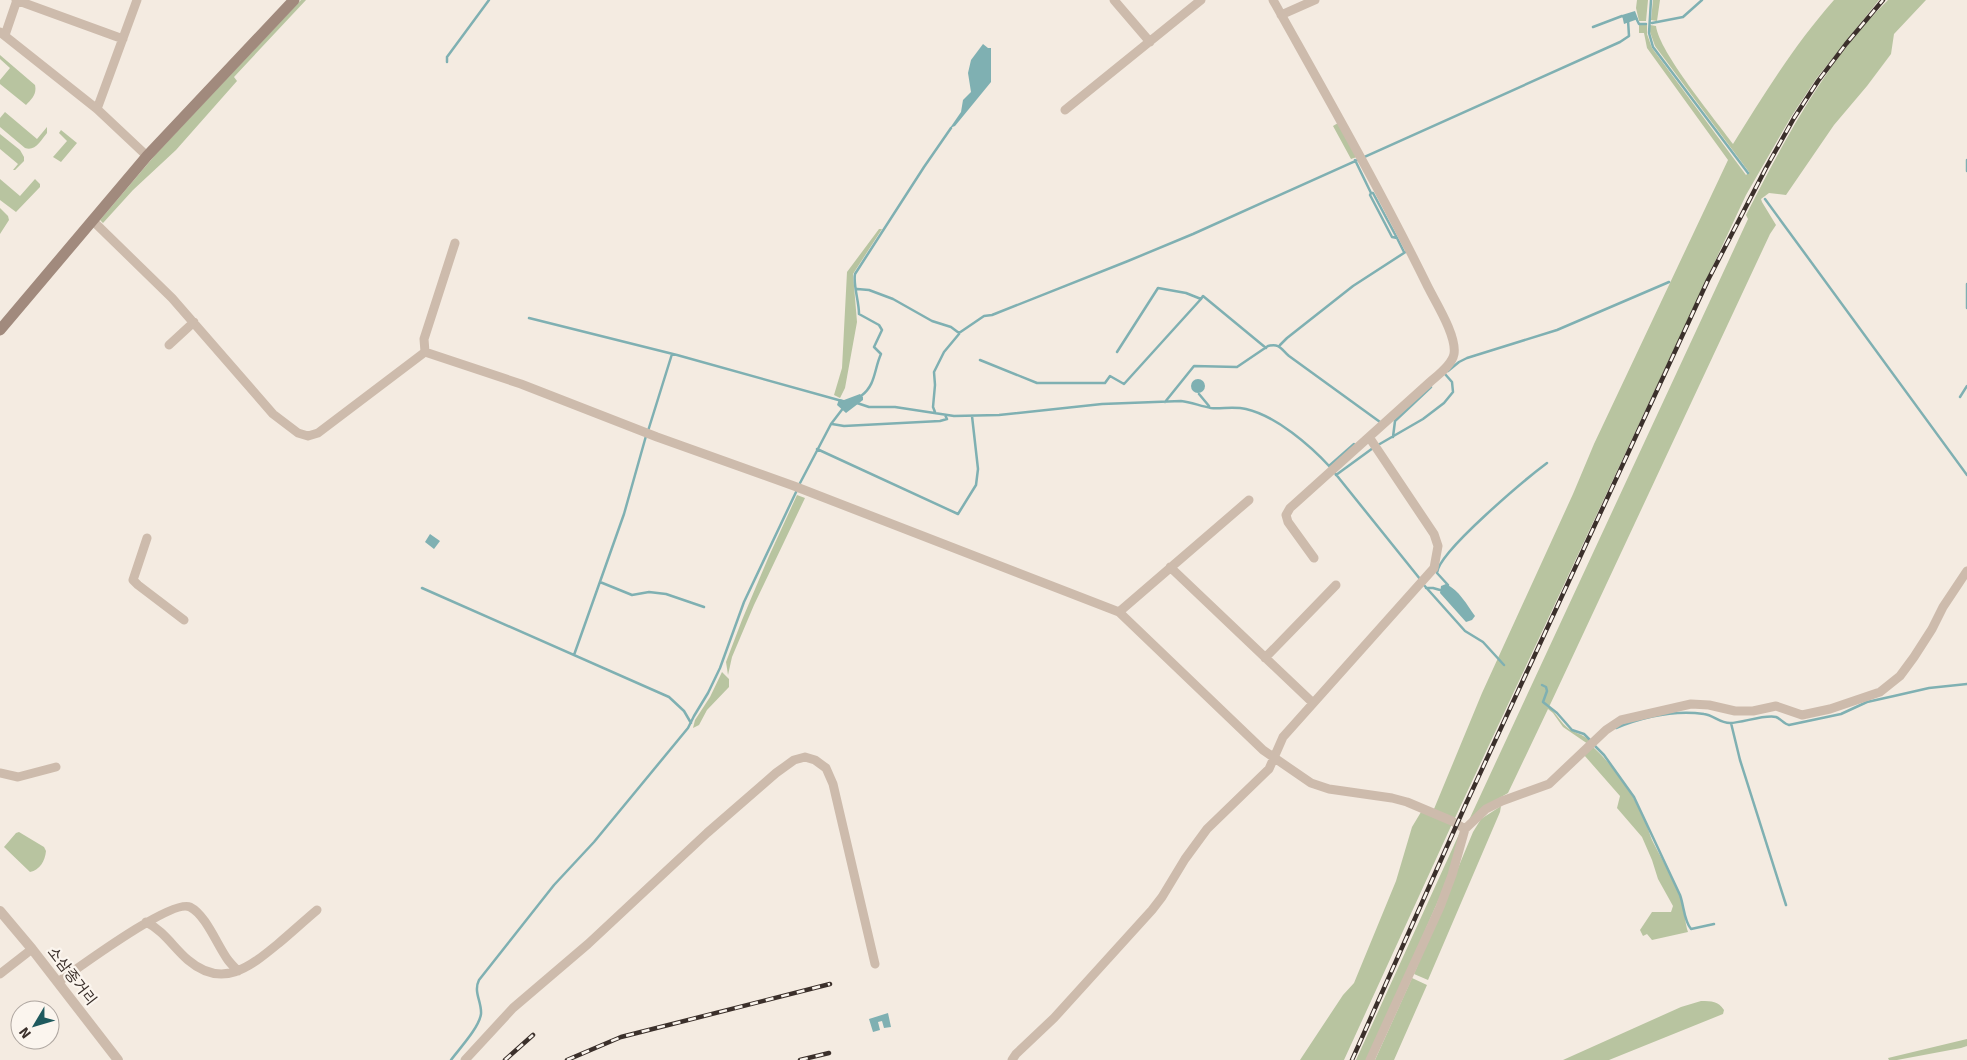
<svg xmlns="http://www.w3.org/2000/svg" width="1967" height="1060" font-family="Signika,'Noto Sans KR',sans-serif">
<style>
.green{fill:#b8c4a0}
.water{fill:#7fb0b2}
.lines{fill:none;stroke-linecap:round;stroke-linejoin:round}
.stream{stroke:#7fb0b2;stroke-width:2.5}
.minor{stroke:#cdbbac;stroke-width:9}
.tertiary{stroke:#cdbbac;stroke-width:10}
.secondary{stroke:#a18a7d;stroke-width:11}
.rail-casing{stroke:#3b302b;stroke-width:4.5}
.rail{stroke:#fbf5ee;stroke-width:2.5;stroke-dasharray:8;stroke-linecap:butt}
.labels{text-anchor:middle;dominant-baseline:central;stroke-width:4.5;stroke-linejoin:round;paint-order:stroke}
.street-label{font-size:15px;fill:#3b302b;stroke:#fbf5ee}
</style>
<rect width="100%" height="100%" fill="#f4ebe1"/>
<path class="green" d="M 301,0 L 306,0 L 234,77 L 237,81 L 176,150 L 133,190 L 103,223 L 100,220 L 156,154 Z
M 1637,0 L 1648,0 L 1646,21 L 1639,21 L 1636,8 Z
M 1653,0 L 1660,0 L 1657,21 L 1651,20 Z
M 1834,0 L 1879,0 L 1816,79 L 1791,117 L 1746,195 L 1454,820 L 1434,809 L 1482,693 L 1573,494 L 1594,444 L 1728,160 L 1647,48 L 1644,33 L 1639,33 L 1639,25 L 1647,25 L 1647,34 L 1652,48 L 1746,175 L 1749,172 L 1655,46 L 1650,32 L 1650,25 L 1656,26 C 1659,52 1715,119 1733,144 C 1764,94 1795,44 1834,0 Z
M 1888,0 L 1926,0 L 1894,34 L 1891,54 L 1867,86 L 1834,125 L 1786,195 L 1769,193 L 1761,199 L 1762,202 L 1776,225 L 1770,234 L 1549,707 C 1556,713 1561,723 1569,729 C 1577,734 1583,734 1590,741 L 1588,744 L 1563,727 L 1553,713 L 1548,709 L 1508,793 L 1484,807 L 1469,820 L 1748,219 L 1746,215 C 1785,139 1826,61 1888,0 Z
M 0,55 L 35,85 C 37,94 32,99 26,105 L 0,84 L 0,80 L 10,68 L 0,59 Z
M 5,112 L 37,139 L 47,127 L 47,133 C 41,140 35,152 25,148 L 0,127 L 0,118 Z
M 1338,123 L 1357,157 L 1351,159 L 1333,126 Z
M 61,130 L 77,143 L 61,162 L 53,157 L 67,141 L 59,133 Z
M 0,134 L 20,150 L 24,157 L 24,161 L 15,170 L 13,170 L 18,164 L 0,149 Z
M 0,179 L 20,196 L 35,179 L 40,184 L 40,187 L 16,212 L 0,200 Z
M 0,208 L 8,216 L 9,220 L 0,234 Z
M 879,229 L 882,229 L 853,274 L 857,322 L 845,388 L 840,398 L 834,395 L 842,368 L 847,272 Z
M 797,495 L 805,498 L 754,605 L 732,657 L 728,675 L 726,662 L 742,620 L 769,556 Z
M 722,672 L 729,679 L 729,687 L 707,710 L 699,725 L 693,728 L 695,720 L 710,697 Z
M 1593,747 C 1612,764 1634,795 1644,818 C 1647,825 1649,833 1652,840 C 1663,862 1676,882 1683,906 C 1685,914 1685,923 1688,932 L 1652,940 L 1647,934 L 1643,936 L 1640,930 L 1652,912 L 1671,912 L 1673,906 L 1658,879 L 1652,860 L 1642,837 L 1617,808 L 1620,796 L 1584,755 Z
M 1501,806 L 1500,812 L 1428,980 L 1414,974 L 1473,832 L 1481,819 Z
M 1421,812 L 1452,824 L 1344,1060 L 1300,1060 L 1343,995 L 1354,983 L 1396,881 L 1412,827 Z
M 19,832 L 44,847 L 46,851 C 45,861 40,870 30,872 L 4,847 L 16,833 Z
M 1460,832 L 1449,876 L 1368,1060 L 1356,1060 Z
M 1412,978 L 1427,985 L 1394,1060 L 1375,1060 Z
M 1701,1001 C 1712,1001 1718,1001 1724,1010 L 1723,1014 L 1609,1060 L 1563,1060 L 1681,1007 Z
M 1967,1039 L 1967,1046 L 1961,1048 L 1897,1060 L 1889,1060 L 1888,1058 Z"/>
<path class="water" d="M 1635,11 L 1638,19 L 1624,24 L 1622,15 Z
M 983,44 L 988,48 L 991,48 L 991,82 L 955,126 L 950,128 L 961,112 L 963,100 L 971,92 L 968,73 L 971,60 Z
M1191 386a7 7 0 1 1 14 0a7 7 0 1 1-14 0Z
M 860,394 L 863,397 L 863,400 L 846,413 L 837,405 L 839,399 L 844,400 Z
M 430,534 L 440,541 L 434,549 L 425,542 Z
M 1446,584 C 1459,590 1467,605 1475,616 L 1472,620 L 1466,622 L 1440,593 L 1441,586 Z
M 888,1013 L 891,1027 L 884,1028 L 882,1021 L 878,1022 L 880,1030 L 873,1032 L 869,1019 Z"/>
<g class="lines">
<path class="stream" d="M 1651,0 L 1649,33 L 1653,47 L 1748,173
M 1636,18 L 1639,24 L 1646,24
M 1652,23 L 1683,17 L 1702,0
M 1593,27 L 1622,16 L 1624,17
M 447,62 L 447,57 L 489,0
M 1355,160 L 1371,193 L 1370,195 L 1392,237 L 1397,238 L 1404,252
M 1967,160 L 1967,171
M 1371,193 L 1373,193 L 1397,238
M 1765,199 L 1967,475
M 1967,284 L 1967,308
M 857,289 L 869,290 L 893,299 L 932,321 L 951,327 L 959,333 L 984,316 L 992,315 L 1128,261 L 1193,234 L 1620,42 L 1629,36 L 1628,20
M 529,318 L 677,355 L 842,401
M 1280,345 L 1287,338 L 1353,286 L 1407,251
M 1117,352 L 1158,288 L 1186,293 L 1201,299 L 1203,296 L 1266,348
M 980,360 L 1037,383 L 1105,383 L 1110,376 L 1124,384 L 1201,299
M 1448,371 L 1459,362 L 1467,358 L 1557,330 L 1669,282
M 1199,394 L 1209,406
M 861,396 C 876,385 874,369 881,354 L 874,347 L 882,330 L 879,325 L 859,314 C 859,301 853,285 855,274 L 924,167 L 951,128
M 1960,397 L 1967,386
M 1165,402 L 1194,366 L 1237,367 L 1268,346 C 1280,343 1281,349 1289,356 L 1380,422
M 857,403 L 869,407 L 895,407 L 954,416 L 999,415 L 1102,404 L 1181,401 C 1191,402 1200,406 1211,408 C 1222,409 1234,406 1246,409 C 1276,416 1310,445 1331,468
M 935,412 L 933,407 L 935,385 L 934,372 L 944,352 L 959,334
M 832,424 L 844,426 L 940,421 L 947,419 L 945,415
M 648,431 L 672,354
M 1393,437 L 1395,421 L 1431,387
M 1378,445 L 1423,419 L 1444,403 L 1453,392 L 1452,382 L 1445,374
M 817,449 L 958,514 L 976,485 L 978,469 L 972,416
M 1329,466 L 1354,444
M 1334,472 L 1420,579
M 1336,475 L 1373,448
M 799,485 L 831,424 L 844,407
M 600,582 L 632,595 L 649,592 L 666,594 L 704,607
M 1423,584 L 1465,631 L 1483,642 L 1504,665
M 1448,585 L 1437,573 C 1438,552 1527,478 1547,463
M 422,588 L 669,697 L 684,711 L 691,723
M 1426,588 L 1433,588 L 1440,590
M 574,655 L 624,514 L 646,436
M 1542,685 L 1546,687 L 1547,691 L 1543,702 L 1557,713 L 1572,730 L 1584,734 L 1591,741
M 1731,723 L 1740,760 L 1786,905
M 1616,728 C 1643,717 1675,710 1704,714 C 1713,715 1720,723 1730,723 C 1742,723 1765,714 1776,717 C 1781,719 1784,724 1789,725 L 1841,714 L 1867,702 L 1894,696 L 1929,688 L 1967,684
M 1594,745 L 1604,755 L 1634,797 L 1680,895 C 1684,906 1684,921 1691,929 L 1714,924
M 451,1060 C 459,1049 479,1028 481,1014 C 482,1002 473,992 479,980 L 554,885 L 594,842 L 688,728 L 694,716 L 708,693 L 720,668 L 744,602 L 797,490"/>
<path class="minor" d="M 16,0 L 123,39
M 1114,0 L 1150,42
M 1273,0 C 1326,95 1380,189 1428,287 C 1436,303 1457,336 1454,354 C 1452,365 1438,375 1430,382 L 1290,508 L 1286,515 L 1288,522 L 1314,558
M 1281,15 L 1315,0
M 0,32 L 97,109 L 147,156
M 5,35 L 17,0
M 97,109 L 137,0
M 1065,110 L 1201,0
M 92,220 L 172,298 L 273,414 L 298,433 L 308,436 L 318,433 L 425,352 L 521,384 L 657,437 L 794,486 L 1119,612
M 169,345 L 194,322
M 425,352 L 424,339 L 455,243
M 1249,500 L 1119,612 L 1263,750 L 1311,783 L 1329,789 L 1392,798 L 1407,802 L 1452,821 L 1465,829 L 1486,809 L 1502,801 L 1549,784 L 1606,730 L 1621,720 L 1691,704 L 1709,705 L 1735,711 L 1753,711 L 1776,706 L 1802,715 L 1830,709 L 1880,692 L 1900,676 L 1914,657 L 1932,629 L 1943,607 L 1967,571
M 147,538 L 133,580 L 138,585 L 184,620
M 1170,567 L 1313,703
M 1265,658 L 1336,585
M 0,773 L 18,777 L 56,767
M 146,922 C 164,931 173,947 188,960 C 223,990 251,966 279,943 C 292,932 304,921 317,910
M 0,974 L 32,949
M 58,982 C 77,969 172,898 190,907 C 206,915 217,945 228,960 C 231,964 235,968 238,971
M 465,1060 L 513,1008 L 588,944 L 707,833 L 776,773 L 794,760 L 805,757 L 815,760 L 826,768 L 833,784 L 875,964
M 1012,1060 L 1016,1054 L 1054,1018 L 1152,910 L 1162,897 L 1185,859 L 1207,829 L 1269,769 L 1283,737 L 1434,568 L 1438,546 L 1434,534 L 1369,437
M 1370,1060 L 1440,907 L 1452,875 L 1465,829"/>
<path class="tertiary" d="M 0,911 L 32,949 L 118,1060"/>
<path class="secondary" d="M 0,330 L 147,156 L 294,0"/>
<defs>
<path id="rail" d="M 505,1060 L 533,1035
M 567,1060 L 621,1037 L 830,984
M 800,1060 L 829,1053
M 1352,1060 L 1465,806 L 1708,280 L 1766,168 L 1794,118 L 1818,81 L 1846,44 L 1883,0"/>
</defs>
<use href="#rail" class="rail-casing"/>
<use href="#rail" class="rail"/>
</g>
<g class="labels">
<g class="street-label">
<text transform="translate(72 976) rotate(52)">소삼종거리</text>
</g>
</g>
<g transform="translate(35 1025) rotate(232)"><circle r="24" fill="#fbf5ee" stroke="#aea6a0"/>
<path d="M0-4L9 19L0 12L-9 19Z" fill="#1f5a5e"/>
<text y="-8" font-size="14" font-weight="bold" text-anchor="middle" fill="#3b302b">N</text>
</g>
</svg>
